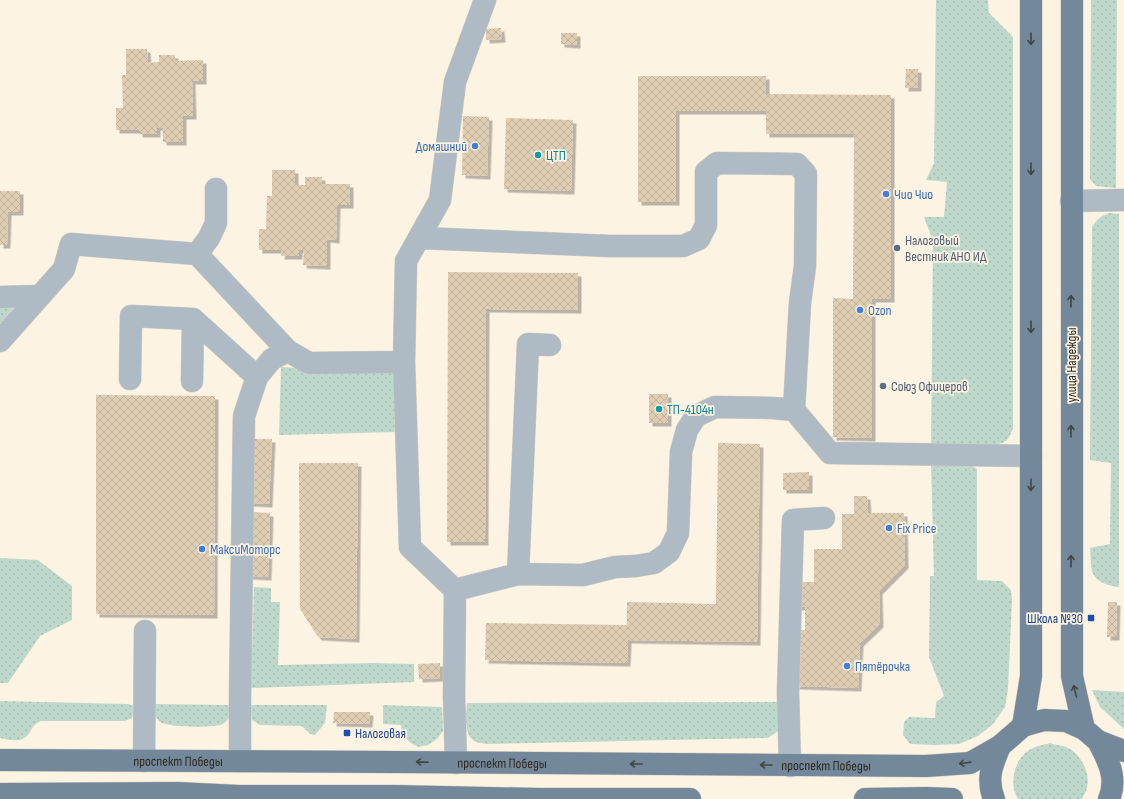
<svg xmlns="http://www.w3.org/2000/svg" width="1124" height="799" font-family="'Sofia Sans Condensed',sans-serif">
<style>
.grass{fill:url(#grass-dots)}
.building{fill:url(#building-cross-hatch);filter:url(#shadow)}
.lines{fill:none;stroke-linecap:round;stroke-linejoin:round}
.minor-casing{stroke:#d8cec0;stroke-width:23}
.major-casing{stroke:#d8cec0;stroke-width:23}
.minor{stroke:#aebac4;stroke-width:22}
.major{stroke:#73899b;stroke-width:22}
.oneway{stroke:#434544}
.shop-dot{fill:#3f7fe0;stroke:#fdf3e3;stroke-width:1.5}
.culture-dot{fill:#0f9aa8;stroke:#fdf3e3;stroke-width:1.5}
.service-dot{fill:#5c6f8a;stroke:#fdf3e3;stroke-width:1.5}
.transit-dot{fill:#1a4fb4;stroke:#fdf3e3;stroke-width:1.5}
.labels{text-anchor:middle;dominant-baseline:central;stroke-width:3.5;stroke-linejoin:round;paint-order:stroke}
.shop-label{font-size:14px;fill:#366cbe;stroke:#fdf3e3;text-anchor:start}
.culture-label{font-size:14px;fill:#0d838f;stroke:#fdf3e3;text-anchor:start}
.service-label{font-size:14px;fill:#4e5e75;stroke:#fdf3e3;text-anchor:start}
.street-label{font-size:14px;fill:#2e281e;stroke:#fdf3e3}
.transit-label{font-size:14px;fill:#164399;stroke:#fdf3e3;text-anchor:end}
</style>
<defs>
<pattern id="grass-dots" width="8" height="8" patternUnits="userSpaceOnUse"><rect width="8" height="8" fill="#bed9cc"/><path d="M2 2h.1M6 6h.1" fill="none" stroke="#a4baaf" stroke-width="1.8" stroke-linecap="round"/></pattern>
<pattern id="building-cross-hatch" width="8" height="8" patternUnits="userSpaceOnUse"><rect width="8" height="8" fill="#dfceb4"/><path d="M0 0l8 8M0 8l8-8" fill="none" stroke="#c0b19a"/></pattern>
<filter id="shadow"><feDropShadow dx="3.5" dy="3.5" stdDeviation="0" flood-color="#0004"/></filter>
</defs>
<rect width="100%" height="100%" fill="#fdf3e3"/>
<path class="grass" d="M 936,0 L 988,0 L 989,13 L 1013,37 L 1013,429 C 1011,432 1009,438 1007,440 C 995,450 947,446 931,446 L 933,241 L 924,217 L 944,217 L 947,182 L 926,180 L 934,163 Z
M 1091,0 L 1117,0 L 1116,188 L 1096,186 L 1090,179 Z
M 1110,213 L 1119,214 L 1119,587 C 1111,587 1097,582 1093,574 C 1090,569 1091,554 1090,548 L 1110,544 L 1111,463 L 1090,460 L 1092,227 C 1096,220 1101,215 1110,213 Z
M 0,302 L 11,305 L 13,310 L 9,318 L 0,328 Z
M 281,367 L 394,373 L 399,432 L 279,435 Z
M 931,462 L 969,464 L 977,469 L 977,580 L 1002,581 L 1011,590 L 1012,600 L 1008,689 L 1005,707 L 993,724 L 978,736 L 959,744 L 935,745 L 910,744 L 903,735 L 904,722 L 909,717 L 935,718 L 936,702 L 944,696 L 929,657 L 930,576 L 934,576 Z
M 0,558 L 38,560 L 72,586 L 72,620 L 40,636 L 8,683 L 0,683 Z
M 254,587 L 271,588 L 271,602 L 280,602 L 278,665 L 374,663 L 414,664 L 414,682 L 251,688 Z
M 1092,690 L 1124,692 L 1124,729 L 1100,707 Z
M 0,701 L 128,704 L 134,706 L 135,711 L 132,718 L 125,721 L 41,721 C 32,725 33,728 28,735 C 21,743 9,740 0,738 Z
M 782,702 L 778,731 L 768,738 L 486,744 C 483,743 479,743 476,742 C 463,736 466,715 467,703 Z
M 155,704 L 229,705 L 230,717 C 228,719 226,722 223,724 C 215,728 165,728 159,721 C 154,716 155,711 155,704 Z
M 249,705 L 327,705 L 325,723 L 315,735 L 310,734 L 302,726 L 260,725 L 252,720 Z
M 383,705 L 442,707 L 443,731 L 437,739 L 428,745 L 419,747 L 412,744 L 402,735 L 401,725 L 383,724 Z
M 1050,743 C 1055,745 1063,745 1068,748 C 1082,755 1092,776 1086,791 C 1085,794 1083,796 1082,799 L 1018,799 C 1008,784 1015,757 1031,749 C 1036,746 1044,745 1050,743 Z"/>
<path class="building" d="M 501,28 L 502,39 L 486,40 L 486,29 Z
M 561,33 L 577,33 L 577,45 L 561,44 Z
M 126,49 L 147,49 L 148,63 L 159,62 L 159,55 L 175,55 L 175,61 L 203,60 L 203,81 L 192,81 L 193,116 L 183,116 L 183,142 L 163,142 L 163,128 L 157,127 L 157,134 L 139,134 L 139,130 L 116,130 L 116,108 L 123,108 L 122,75 L 126,75 Z
M 906,69 L 918,69 L 918,88 L 905,88 Z
M 638,76 L 766,76 L 766,94 L 891,95 L 891,299 L 872,299 L 872,438 L 833,437 L 833,298 L 853,299 L 854,134 L 766,134 L 766,111 L 676,111 L 676,202 L 638,202 Z
M 463,116 L 489,117 L 487,176 L 462,175 Z
M 506,118 L 573,120 L 571,191 L 504,189 Z
M 272,170 L 295,170 L 295,185 L 305,185 L 305,177 L 322,177 L 322,184 L 350,184 L 350,205 L 337,205 L 336,240 L 327,239 L 327,266 L 303,265 L 304,250 L 299,250 L 299,256 L 281,256 L 282,250 L 259,250 L 259,229 L 266,229 L 267,196 L 272,196 Z
M 0,191 L 20,191 L 20,212 L 8,212 L 7,245 L 0,245 Z
M 448,272 L 578,273 L 578,310 L 486,309 L 485,542 L 447,542 Z
M 649,394 L 668,394 L 668,423 L 649,423 Z
M 96,395 L 215,396 L 214,615 L 96,614 Z
M 252,439 L 272,439 L 269,504 L 250,503 Z
M 718,443 L 760,444 L 757,642 L 628,640 L 627,663 L 485,660 L 486,623 L 627,625 L 627,602 L 716,604 Z
M 299,463 L 358,463 L 356,639 L 318,637 L 300,609 Z
M 809,472 L 809,490 L 783,490 L 783,473 Z
M 854,496 L 867,496 L 868,513 L 904,513 L 905,565 L 879,591 L 880,624 L 860,643 L 858,688 L 796,686 L 800,659 L 801,640 L 795,640 L 796,630 L 805,630 L 805,607 L 795,607 L 795,582 L 814,582 L 814,549 L 842,549 L 842,514 L 854,514 Z
M 251,512 L 270,513 L 268,577 L 249,576 Z
M 1108,602 L 1117,602 L 1116,637 L 1107,637 Z
M 440,663 L 440,678 L 419,679 L 418,664 Z
M 334,712 L 370,712 L 369,724 L 333,723 Z"/>
<g class="lines">
<defs>
<path id="minor" d="M 1071,201 L 1124,200
M 420,238 L 610,246 L 683,246 L 699,239 L 706,225 L 706,172 L 717,163 L 797,164 L 806,174 L 805,266 L 800,303 L 794,410 L 830,453 L 1031,456
M 197,254 L 209,238 L 216,223 L 216,189
M 0,297 L 39,296
M 0,341 L 64,269 L 71,244 L 197,254 L 288,351 L 309,363 L 404,362
M 130,379 L 131,316 L 193,319 L 257,377
M 192,381 L 193,319
M 518,574 L 528,344 L 550,345
M 455,590 L 518,574 L 583,575 L 615,567 L 636,566 L 654,563 L 669,552 L 678,533 L 681,452 L 687,430 L 696,416 L 715,407 L 773,408 L 794,410
M 144,761 L 145,631
M 240,761 L 240,697 L 244,416 L 257,377 L 272,359 L 288,351
M 456,763 L 454,695 L 455,590 L 410,547 L 404,362 L 406,261 L 440,200 L 455,82 L 485,0
M 790,766 L 788,693 L 793,520 L 824,518"/>
<g id="major">
<path d="M 1072,0 L 1072,676 L 1084,729"/>
<path d="M 1023,726 L 1031,676 L 1031,0"/>
<path d="M 1098,741 C 1108,760 1118,778 1109,799"/>
<path id="s1" d="M 0,760 L 395,762 L 926,766 L 970,763 L 1000,746 L 1023,726 L 1044,720 L 1066,721 L 1084,729 L 1098,741 L 1124,751"/>
<path d="M 0,794 L 178,793 L 239,796 L 396,796 L 539,799 L 690,799"/>
<path d="M 865,799 L 926,798 L 952,799"/>
<path d="M 994,799 C 986,779 992,765 1000,746"/>
</g>
</defs>
<use href="#minor" class="minor-casing"/>
<use href="#major" class="major-casing"/>
<use href="#minor" class="minor"/>
<use href="#major" class="major"/>
</g>
<defs><path id="oneway-shaft" d="M-6 0H5M1.5-3L5.5 0L1.5 3" fill="none" stroke-width="1.6" stroke-linecap="round" stroke-linejoin="round"/></defs>
<g class="oneway">
<use href="#oneway-shaft" transform="translate(1031 39) rotate(90)"/>
<use href="#oneway-shaft" transform="translate(1031 169) rotate(90)"/>
<use href="#oneway-shaft" transform="translate(1071 301) rotate(-90)"/>
<use href="#oneway-shaft" transform="translate(1031 327) rotate(90)"/>
<use href="#oneway-shaft" transform="translate(1071 431) rotate(-90)"/>
<use href="#oneway-shaft" transform="translate(1031 485) rotate(90)"/>
<use href="#oneway-shaft" transform="translate(1071 561) rotate(-90)"/>
<use href="#oneway-shaft" transform="translate(1075 691) rotate(-103)"/>
<use href="#oneway-shaft" transform="translate(422 762) rotate(-179)"/>
<use href="#oneway-shaft" transform="translate(965 763) rotate(172)"/>
<use href="#oneway-shaft" transform="translate(636 764) rotate(-180)"/>
<use href="#oneway-shaft" transform="translate(766 765) rotate(-180)"/>
</g>
<g class="shop-dot">
<circle cx="475" cy="146" r="4"/>
<circle cx="886" cy="194" r="4"/>
<circle cx="860" cy="310" r="4"/>
<circle cx="889" cy="528" r="4"/>
<circle cx="202" cy="549" r="4"/>
<circle cx="847" cy="666" r="4"/>
</g>
<g class="culture-dot">
<circle cx="538" cy="155" r="4"/>
<circle cx="659" cy="409" r="4"/>
</g>
<g class="service-dot">
<circle cx="897" cy="248" r="4"/>
<circle cx="883" cy="386" r="4"/>
</g>
<g class="transit-dot">
<rect x="1087" y="614" width="8" height="8" rx="2"/>
<rect x="343" y="729" width="8" height="8" rx="2"/>
</g>
<g class="labels">
<g class="shop-label">
<text x="467" y="146" text-anchor="end">Домашний</text>
<text x="894" y="194">Чио Чио</text>
<text x="868" y="310">Ozon</text>
<text x="897" y="528">Fix Price</text>
<text x="210" y="549">МаксиМоторс</text>
<text x="855" y="666">Пятёрочка</text>
</g>
<g class="culture-label">
<text x="546" y="155">ЦТП</text>
<text x="667" y="409">ТП-4104н</text>
</g>
<g class="service-label">
<text x="905" y="240">Налоговый<tspan x="905" dy="16">Вестник АНО ИД</tspan></text>
<text x="891" y="386">Союз Офицеров</text>
</g>
<g class="street-label">
<text transform="translate(1071 365) rotate(-90)">улица Надежды</text>
<text stroke="none"><textPath href="#s1" startOffset="178">проспект Победы</textPath></text>
<text stroke="none"><textPath href="#s1" startOffset="502">проспект Победы</textPath></text>
<text stroke="none"><textPath href="#s1" startOffset="826">проспект Победы</textPath></text>
</g>
<g class="transit-label">
<text x="1083" y="618">Школа №30</text>
<text x="355" y="733" text-anchor="start">Налоговая</text>
</g>
</g>
</svg>
